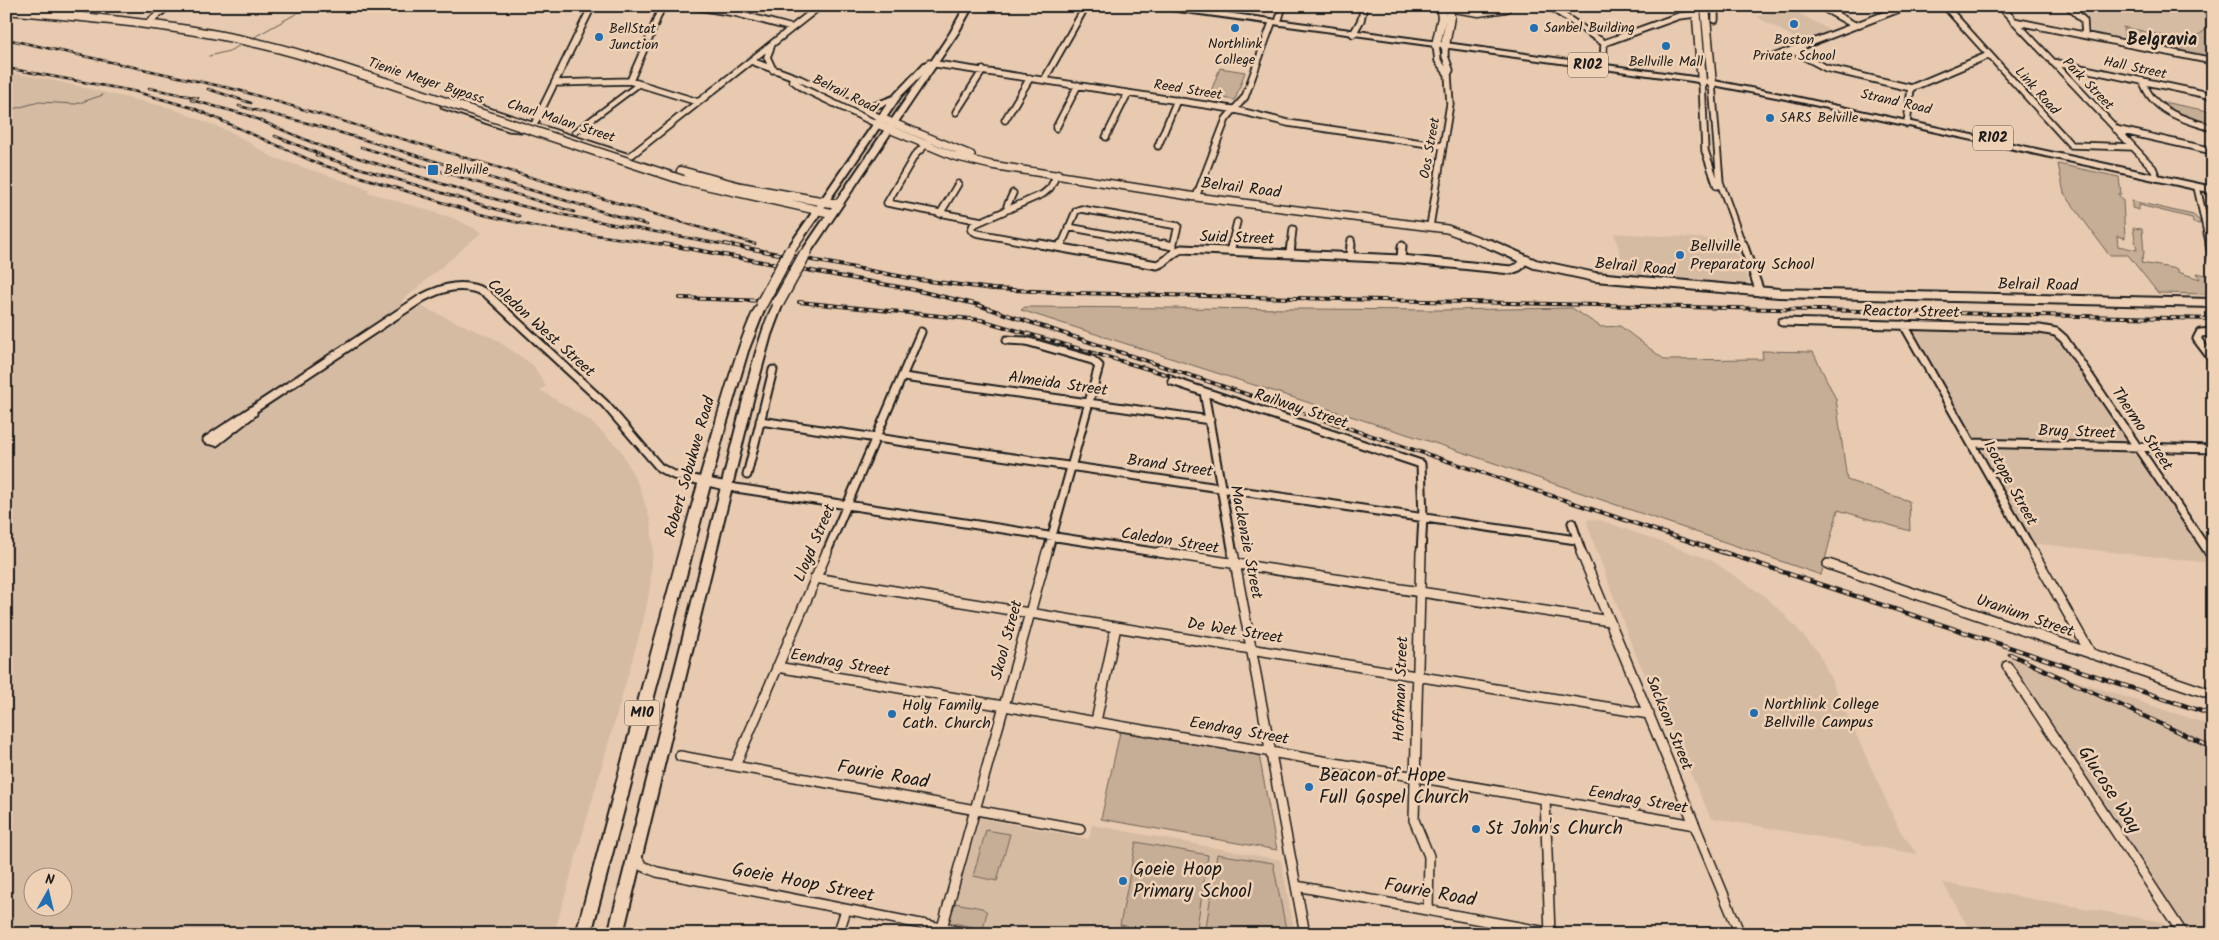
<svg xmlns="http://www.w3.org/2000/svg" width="2219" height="940" font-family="Kalam,sans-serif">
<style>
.built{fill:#d6bba3;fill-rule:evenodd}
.green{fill:#c5ad96;stroke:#706459}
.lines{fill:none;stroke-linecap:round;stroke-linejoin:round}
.stream{stroke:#655b51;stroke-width:1}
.pedestrian-casing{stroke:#1c1c1c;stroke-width:8}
.minor-far2-casing{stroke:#1c1c1c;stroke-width:9}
.minor-far1-casing{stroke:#1c1c1c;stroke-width:11}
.minor-casing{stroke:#1c1c1c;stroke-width:12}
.tertiary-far1-casing{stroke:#1c1c1c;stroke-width:10}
.tertiary-casing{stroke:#1c1c1c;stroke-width:12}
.secondary-casing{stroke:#1c1c1c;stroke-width:11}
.primary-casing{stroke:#1c1c1c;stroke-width:4}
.pedestrian{stroke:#efd1b5;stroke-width:4.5}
.minor-far2{stroke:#efd1b5;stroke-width:5.5}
.minor-far1{stroke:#efd1b5;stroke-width:7}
.minor{stroke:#efd1b5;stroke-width:9}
.tertiary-far1{stroke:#efd1b5;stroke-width:7}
.tertiary{stroke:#efd1b5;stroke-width:8}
.secondary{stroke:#efd1b5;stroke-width:8}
.primary{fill:#efd1b5;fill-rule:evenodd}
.rail-far2-casing{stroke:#1c1c1c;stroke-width:2.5}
.rail-far1-casing{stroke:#1c1c1c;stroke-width:4}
.rail-casing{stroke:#1c1c1c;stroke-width:4.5}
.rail-far2{stroke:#efd1b5;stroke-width:1;stroke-dasharray:4.5;stroke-linecap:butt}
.rail-far1{stroke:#efd1b5;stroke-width:2;stroke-dasharray:5;stroke-linecap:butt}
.rail{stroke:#efd1b5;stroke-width:2.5;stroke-dasharray:7;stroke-linecap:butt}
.secondary-bridge-casing{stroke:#1c1c1c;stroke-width:11;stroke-linecap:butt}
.primary-bridge-casing{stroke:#1c1c1c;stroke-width:14;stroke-linecap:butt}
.secondary-bridge{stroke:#efd1b5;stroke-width:8}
.primary-bridge{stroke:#efd1b5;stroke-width:11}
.poi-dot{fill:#1f6fb2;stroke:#efd1b5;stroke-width:2}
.labels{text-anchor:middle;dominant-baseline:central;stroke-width:5;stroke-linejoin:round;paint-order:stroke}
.far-poi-label{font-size:14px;fill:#1c1c1c;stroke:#efd1b5;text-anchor:start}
.far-street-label{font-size:14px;fill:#1c1c1c;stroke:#efd1b5}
.shield{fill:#efd1b5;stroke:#5b524a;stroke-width:1}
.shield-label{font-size:15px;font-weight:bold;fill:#1c1c1c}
.street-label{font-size:16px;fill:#1c1c1c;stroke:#efd1b5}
.poi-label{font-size:16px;fill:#1c1c1c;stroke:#efd1b5;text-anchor:start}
.far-district-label{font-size:18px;font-weight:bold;fill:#1c1c1c;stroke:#efd1b5}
.near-street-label{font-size:19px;fill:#1c1c1c;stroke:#efd1b5}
.near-poi-label{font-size:19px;fill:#1c1c1c;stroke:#efd1b5;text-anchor:start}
</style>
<rect width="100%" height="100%" fill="#e7caaf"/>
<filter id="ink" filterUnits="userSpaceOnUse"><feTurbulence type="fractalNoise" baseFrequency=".02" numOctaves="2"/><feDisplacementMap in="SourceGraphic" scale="10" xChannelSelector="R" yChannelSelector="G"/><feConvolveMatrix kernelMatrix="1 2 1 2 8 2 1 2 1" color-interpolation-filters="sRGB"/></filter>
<g filter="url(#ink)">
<path class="built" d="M 1786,6 L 1831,31 L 1802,42 L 1757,17 Z
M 2072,6 L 2213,6 L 2213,24 L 2178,51 L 2101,35 L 2091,31 L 2089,23 Z
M 6,72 L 47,79 L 171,108 L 233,133 L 272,157 L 369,189 L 367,192 L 453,218 L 482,232 L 402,301 L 402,306 L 410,310 L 417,310 L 422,307 L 495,339 L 533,365 L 546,386 L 540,390 L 589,420 L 620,449 L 640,488 L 651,523 L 653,547 L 650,589 L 643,622 L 554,934 L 6,934 ZM 32,878 L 62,878 L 62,908 L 32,908 Z
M 1614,233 L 1732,240 L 1749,284 L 1629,276 L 1626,273 Z
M 1914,329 L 2044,332 L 2054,335 L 2125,437 L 2126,441 L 2121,444 L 1981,440 L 1974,437 L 1969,434 L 1912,333 Z
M 1985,447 L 2124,451 L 2134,454 L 2140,459 L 2210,563 L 2032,543 L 1980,452 L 1980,449 Z
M 1589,519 L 1603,521 L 1711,560 L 1763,595 L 1781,611 L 1819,653 L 1900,831 L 1917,854 L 1711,818 L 1632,646 L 1590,533 L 1587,522 Z
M 2008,658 L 2213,726 L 2213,934 L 2188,934 Z
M 980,818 L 1089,839 L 1092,825 L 1281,860 L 1295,934 L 1009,934 L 949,922 Z
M 1943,883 L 2163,922 L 2170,934 L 1972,934 Z"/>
<path class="green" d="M 2213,24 L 2213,59 L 2178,51 Z
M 2123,27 L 2170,37 L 2172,50 L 2125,40 Z
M 1220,68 L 1245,72 L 1235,100 L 1209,96 Z
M 2158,101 L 2213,112 L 2213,126 L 2189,119 Z
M 2058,164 L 2119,177 L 2121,194 L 2118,194 L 2123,200 L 2125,238 L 2117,236 L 2118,246 L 2137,250 L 2133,228 L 2142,229 L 2144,253 L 2141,263 L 2178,269 L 2178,272 L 2200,279 L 2197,273 L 2210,276 L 2213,291 L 2207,294 L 2158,293 L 2128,255 L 2109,255 L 2064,193 Z
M 2132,201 L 2193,215 L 2199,220 L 2200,224 L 2193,223 L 2192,218 L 2139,205 L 2139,210 L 2132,208 Z
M 1025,307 L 1441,310 L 1572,308 L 1601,327 L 1620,326 L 1665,360 L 1763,359 L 1762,351 L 1813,352 L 1836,399 L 1847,480 L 1909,501 L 1910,531 L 1838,510 L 1821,575 L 1456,450 L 1021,310 Z
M 1120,732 L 1259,755 L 1277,850 L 1101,819 Z
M 986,830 L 1010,834 L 997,881 L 973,876 Z
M 1136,842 L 1208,855 L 1196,934 L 1166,934 L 1120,925 Z
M 1217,854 L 1273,863 L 1287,934 L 1205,934 Z
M 955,903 L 982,908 L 987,912 L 983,929 L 949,922 Z"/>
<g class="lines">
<path class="stream" d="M 251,39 L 301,11
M 209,56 L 229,51 L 245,43
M 6,111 L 39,102 L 76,104 L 103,95"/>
<defs>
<path id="pedestrian" d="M 575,132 L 639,84"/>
<path id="minor-far2" d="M 692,6 L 735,13 L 792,28
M 1430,6 L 1441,10
M 1549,6 L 1604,43
M 1715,6 L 1715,20
M 1820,6 L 1856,26
M 1945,6 L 2071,145 L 2133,147
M 2000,6 L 2153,168 L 2157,178
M 2069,6 L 2084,21 L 2085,35
M 1279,19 L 1283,6
M 2013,21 L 2213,61
M 148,23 L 168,6
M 1353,34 L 1361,20 L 1364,6
M 649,39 L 662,6
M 1604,43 L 1679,16 L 1696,14
M 1436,45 L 1438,61 L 1448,74
M 771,47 L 767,57 L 773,70
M 1792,50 L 1826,68 L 1911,88
M 1771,58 L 1907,6
M 751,61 L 800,79 L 881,118
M 2052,62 L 2213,96
M 929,63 L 1232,109 L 1288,123 L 1442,146
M 1603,67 L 1604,43
M 792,80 L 804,89 L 877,124
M 1044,80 L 1086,6
M 630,81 L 646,45
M 2143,81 C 2152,112 2185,120 2213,128
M 1702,82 L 1705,151 L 1717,186
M 556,83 L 630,81 L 698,102
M 1712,84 L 1720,182 L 1743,246
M 956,112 L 983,70
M 1005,120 L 1030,78
M 1907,124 L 1911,88 L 1989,55
M 1056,128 L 1078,85
M 522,129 L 509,128 L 444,106 L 455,100 L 629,157
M 532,129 L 592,6
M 2115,129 L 2213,151
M 1106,137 L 1128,93
M 931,140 L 915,155 L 887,203 L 982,221
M 1158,146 L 1177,100
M 621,160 L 629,157 L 820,6
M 2197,187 L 2210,246
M 1196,197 L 1226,119 L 1245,97 L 1272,23
M 1010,209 L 1007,206 L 1013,193
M 940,214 L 958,184
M 1430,226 L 1450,104 L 1448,74 L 1450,70 L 1445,56 L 1445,46
M 1068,227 L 1171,246
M 1048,246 L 976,233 L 971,230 L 973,225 L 1043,194 L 1050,188 L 1058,173
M 1061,246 L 1076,211 L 1081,209 L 1178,226 L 1173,246
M 1231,246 L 1237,222
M 1291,246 L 1293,229
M 1351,246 L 1351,240"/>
<path id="minor-far1" d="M 1040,244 L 1157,265 C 1168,262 1171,252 1182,249 L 1401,259 L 1511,270 L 1519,267 L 1524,261
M 1164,244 L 1173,246
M 1743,244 L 1760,292
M 2210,244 L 2213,260
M 1060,247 L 1061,244
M 1230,251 L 1232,244
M 1290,253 L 1291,244
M 1350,256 L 1351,244
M 1401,259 L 1402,246
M 1782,322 L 2040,329 L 2056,332 L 2064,339 L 2210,554
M 1904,325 L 2034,554
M 2213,332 L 2200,333 L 2197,339 L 2213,360
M 1007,340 L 1026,341 L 1092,360 L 1099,366 L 1047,554
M 903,377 L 1210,420
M 1172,381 L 1421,464 L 1423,516 L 1421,554
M 1204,392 L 1233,554
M 760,421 L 1576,540
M 207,440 L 422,298 C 443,287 464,281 486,293 L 605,404 L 660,468 L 674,475 L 736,488 L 1167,554
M 207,440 L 216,442 L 253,413
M 1971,443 L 2213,449
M 747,475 L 773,370
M 1572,523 L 1582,554
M 826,554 L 921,332"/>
<path id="minor" d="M 1159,552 L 1610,621
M 1233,552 L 1305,934
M 1421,552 L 1414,820 L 1429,856 L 1428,910
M 1581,552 L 1740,934
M 2033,552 L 2091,654
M 2209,552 L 2213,558
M 1828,564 L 2213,695
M 815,578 L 1649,714
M 2007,666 L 2183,934
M 777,667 L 1695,825
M 1096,721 L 1116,627
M 680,756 L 1080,829
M 735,766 L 827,552
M 1545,799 L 1550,934
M 635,855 L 642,866 L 657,872 L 972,934
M 1296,886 L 1557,934
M 942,928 L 1047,552
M 838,934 L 846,910"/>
<path id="tertiary-far1" d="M 881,118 L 971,155
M 877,124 L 954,156 L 991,165 L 1196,197 L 1447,229 L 1493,246"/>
<path id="tertiary" d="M 1490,244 L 1535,264 L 1595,277 L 1779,293 L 2213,303"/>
<path id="secondary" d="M 1696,6 L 1702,82
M 1705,6 L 1712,84
M 6,10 C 109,19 210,27 309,57
M 1436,45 L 1442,17 L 1440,6 L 1479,12 L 1506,8
M 1445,46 L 1450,17 L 1449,8
M 681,171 L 741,187 L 837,204
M 683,180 L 831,213"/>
<path id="primary" d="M 965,6 L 973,6 L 958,33 L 808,256 L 805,257 L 800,254 L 922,75 L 901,96 L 793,253 L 787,253 L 787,249 L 887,104 C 877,109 860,112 851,106 L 852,104 L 875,103 L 893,96 L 924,63 L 930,63 L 950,33 Z
M 1152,6 L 1175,6 L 1694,77 L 1791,96 L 2213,187 L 2213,193 L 1791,100 L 1692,81 L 1156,8 Z
M 762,300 L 767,303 L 748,351 L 726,425 L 591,934 L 576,934 C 622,763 666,592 716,422 C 721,405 750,303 762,300 Z
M 778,300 L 783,303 L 771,335 L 753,400 L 623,934 L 608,934 L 743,400 C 747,385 767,304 778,300 Z"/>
</defs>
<use href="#pedestrian" class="pedestrian-casing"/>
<use href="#minor-far2" class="minor-far2-casing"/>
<use href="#minor-far1" class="minor-far1-casing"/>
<use href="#minor" class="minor-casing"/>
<use href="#tertiary-far1" class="tertiary-far1-casing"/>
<use href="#tertiary" class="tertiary-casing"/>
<use href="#secondary" class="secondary-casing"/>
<use href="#primary" class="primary-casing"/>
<use href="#pedestrian" class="pedestrian"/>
<use href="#minor-far2" class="minor-far2"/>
<use href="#minor-far1" class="minor-far1"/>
<use href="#minor" class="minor"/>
<use href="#tertiary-far1" class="tertiary-far1"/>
<use href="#tertiary" class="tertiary"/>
<use href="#secondary" class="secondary"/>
<use href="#primary" class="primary"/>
<defs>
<path id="rail-far2" d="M 6,39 L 238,90 L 755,244
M 6,68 L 133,91 L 193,108 L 319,164 L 480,214 L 533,226 L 672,246
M 149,88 L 198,98
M 208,89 L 251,103
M 191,100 L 247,115 L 323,147 L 475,194 L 542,211 L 732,246
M 239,106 L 315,125 L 647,225
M 275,136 L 322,155
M 361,147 L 574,212
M 316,155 L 519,216"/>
<path id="rail-far1" d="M 664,244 L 910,289 L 975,304 L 1727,554
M 725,244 L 920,280 L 993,289 L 1074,293 L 2213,319
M 680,298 L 769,301
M 799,302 L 981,320 L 1172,376"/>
<path id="rail" d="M 1723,552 L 2213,715
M 2010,654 L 2213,748"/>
</defs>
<use href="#rail-far2" class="rail-far2-casing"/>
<use href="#rail-far1" class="rail-far1-casing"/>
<use href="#rail" class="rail-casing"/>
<use href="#rail-far2" class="rail-far2"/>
<use href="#rail-far1" class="rail-far1"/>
<use href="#rail" class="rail"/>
<defs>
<path id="secondary-bridge" d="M 309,57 L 683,180"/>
<path id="primary-bridge" d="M 762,303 L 790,251
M 778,303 L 805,254"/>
</defs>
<use href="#secondary-bridge" class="secondary-bridge-casing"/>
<use href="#primary-bridge" class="primary-bridge-casing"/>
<use href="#secondary-bridge" class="secondary-bridge"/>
<use href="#primary-bridge" class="primary-bridge"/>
</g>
</g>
<g class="poi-dot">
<circle cx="1794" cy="24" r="5"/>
<circle cx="1235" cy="28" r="5"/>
<circle cx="1534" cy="28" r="5"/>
<circle cx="599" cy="37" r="5"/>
<circle cx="1666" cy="46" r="5"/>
<circle cx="1770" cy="118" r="5"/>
<rect x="427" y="164" width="12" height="12" rx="2.5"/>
<circle cx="1680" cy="255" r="5"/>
<circle cx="1754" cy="713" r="5"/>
<circle cx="892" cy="714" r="5"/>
<circle cx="1309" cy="787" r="5"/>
<circle cx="1476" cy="829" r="5"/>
<circle cx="1123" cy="881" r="5"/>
</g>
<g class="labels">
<g class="far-poi-label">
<text x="1544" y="28">Sanbel Building</text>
<text x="609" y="29">BellStat<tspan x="609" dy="16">Junction</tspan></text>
<text x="1794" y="40" text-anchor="middle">Boston<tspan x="1794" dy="16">Private School</tspan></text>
<text x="1235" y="44" text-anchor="middle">Northlink<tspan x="1235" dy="16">College</tspan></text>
<text x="1666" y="62" text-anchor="middle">Bellville Mall</text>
<text x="1780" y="118">SARS Belville</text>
<text x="444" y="170">Bellville</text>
</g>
<g class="far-street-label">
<text transform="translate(2135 68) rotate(12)">Hall Street</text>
<text transform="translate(426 81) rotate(18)">Tienie Meyer Bypass</text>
<text transform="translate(2088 84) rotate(46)">Park Street</text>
<text transform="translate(1188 90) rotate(9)">Reed Street</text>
<text transform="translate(2037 91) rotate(48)">Link Road</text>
<text transform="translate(845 94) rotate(26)">Belrail Road</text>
<text transform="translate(1896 102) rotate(13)">Strand Road</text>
<text transform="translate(561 121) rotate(18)">Charl Malan Street</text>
<text transform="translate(1430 148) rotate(-80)">Oos Street</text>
</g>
<g class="shield">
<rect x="1568" y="52.5" width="40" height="25" rx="4"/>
<rect x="1973" y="125.5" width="40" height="25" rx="4"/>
<rect x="624.5" y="700.5" width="35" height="25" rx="4"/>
</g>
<g class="shield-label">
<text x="1588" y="65">R102</text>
<text x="1993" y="138">R102</text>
<text x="642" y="713">M10</text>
</g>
<g class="street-label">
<text transform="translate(1241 188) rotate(7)">Belrail Road</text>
<text transform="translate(1237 238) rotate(2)">Suid Street</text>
<text transform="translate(1635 267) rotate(5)">Belrail Road</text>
<text transform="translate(2038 285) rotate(1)">Belrail Road</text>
<text transform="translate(1911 312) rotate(1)">Reactor Street</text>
<text transform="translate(541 328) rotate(42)">Caledon West Street</text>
<text transform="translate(1058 384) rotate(8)">Almeida Street</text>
<text transform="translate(1301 409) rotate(18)">Railway Street</text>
<text transform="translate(2142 429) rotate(56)">Thermo Street</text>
<text transform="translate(2077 432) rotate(2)">Brug Street</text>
<text transform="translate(1170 466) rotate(8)">Brand Street</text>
<text transform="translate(690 467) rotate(-74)">Robert Sobukwe Road</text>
<text transform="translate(2010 483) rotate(61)">Isotope Street</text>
<text transform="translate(1170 541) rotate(9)">Caledon Street</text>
<text transform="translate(1246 542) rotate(79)">Mackenzie Street</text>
<text transform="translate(815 543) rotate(-67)">Lloyd Street</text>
<text transform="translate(2025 616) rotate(19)">Uranium Street</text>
<text transform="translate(1235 631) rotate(9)">De Wet Street</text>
<text transform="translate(1007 640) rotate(-75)">Skool Street</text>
<text transform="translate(840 663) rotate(10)">Eendrag Street</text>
<text transform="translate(1401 689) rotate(-88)">Hoffman Street</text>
<text transform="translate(1669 723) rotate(68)">Sackson Street</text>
<text transform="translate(1239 731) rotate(10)">Eendrag Street</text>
<text transform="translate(1638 800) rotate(10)">Eendrag Street</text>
</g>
<g class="poi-label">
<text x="1690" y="246">Bellville<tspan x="1690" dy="18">Preparatory School</tspan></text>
<text x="1764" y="704">Northlink College<tspan x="1764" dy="18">Bellville Campus</tspan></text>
<text x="902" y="705">Holy Family<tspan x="902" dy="18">Cath. Church</tspan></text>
</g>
<g class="far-district-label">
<text x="2162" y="40">Belgravia</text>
</g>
<g class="near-street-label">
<text transform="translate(883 775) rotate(10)">Fourie Road</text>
<text transform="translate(2109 790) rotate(57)">Glucose Way</text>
<text transform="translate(803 883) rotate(11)">Goeie Hoop Street</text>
<text transform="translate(1430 893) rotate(10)">Fourie Road</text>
</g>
<g class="near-poi-label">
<text x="1319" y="776">Beacon of Hope<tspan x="1319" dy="22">Full Gospel Church</tspan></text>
<text x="1486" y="829">St John's Church</text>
<text x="1133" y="870">Goeie Hoop<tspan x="1133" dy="22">Primary School</tspan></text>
</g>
</g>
<rect width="2219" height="940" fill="none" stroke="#efd1b5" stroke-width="25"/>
<rect x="12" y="12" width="2194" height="915" fill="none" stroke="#1c1c1c" stroke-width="2" filter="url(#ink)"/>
<g transform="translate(48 892) rotate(8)"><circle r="24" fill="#efd1b5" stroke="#9b8978"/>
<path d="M0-4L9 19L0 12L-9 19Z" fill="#1f6fb2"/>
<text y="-8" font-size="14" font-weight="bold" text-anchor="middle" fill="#1c1c1c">N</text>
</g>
</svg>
